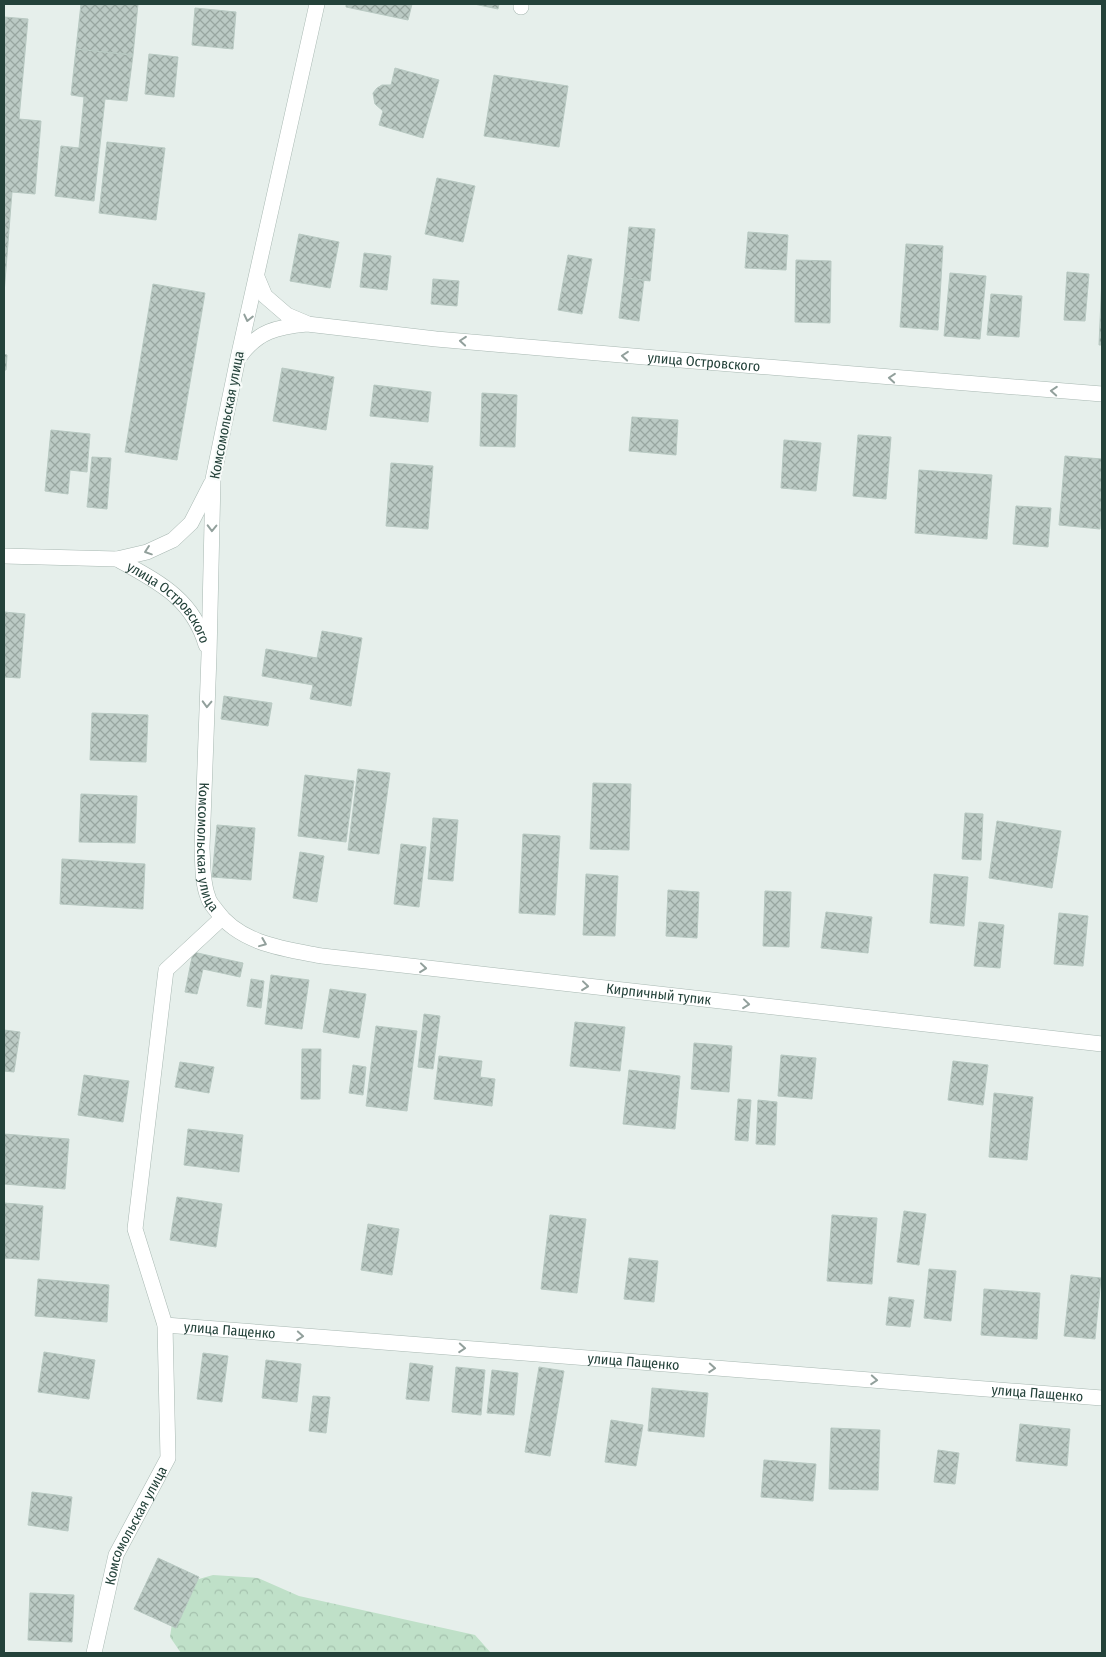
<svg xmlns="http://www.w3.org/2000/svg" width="1106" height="1657" font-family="'Fira Sans Condensed',sans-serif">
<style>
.forest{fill:url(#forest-crowns)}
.building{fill:url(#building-cross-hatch);stroke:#b8c9c2}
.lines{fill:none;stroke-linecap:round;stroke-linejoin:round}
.minor-casing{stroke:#a8b8b2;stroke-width:16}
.minor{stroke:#fff;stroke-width:15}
.oneway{stroke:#92a09c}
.labels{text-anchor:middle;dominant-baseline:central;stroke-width:4.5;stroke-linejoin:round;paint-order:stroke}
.street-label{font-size:14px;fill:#24423a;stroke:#f7fbf9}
</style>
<defs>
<pattern id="forest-crowns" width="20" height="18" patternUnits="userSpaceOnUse" patternTransform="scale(1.25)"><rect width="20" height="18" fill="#bfe0c8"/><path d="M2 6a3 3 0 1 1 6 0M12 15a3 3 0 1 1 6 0" fill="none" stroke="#a4c1ad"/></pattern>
<pattern id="building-cross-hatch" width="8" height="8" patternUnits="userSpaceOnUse" patternTransform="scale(1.25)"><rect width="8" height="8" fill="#bbcac4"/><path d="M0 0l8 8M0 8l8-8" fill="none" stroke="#98a6a0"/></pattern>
</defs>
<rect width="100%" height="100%" fill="#e6efeb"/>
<path class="forest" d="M 213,1575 L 258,1578 L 299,1596 L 475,1635 L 491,1653 L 181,1653 L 170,1637 L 176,1595 L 192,1581 Z"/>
<path class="building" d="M 81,4 L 138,4 L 133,55 L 76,49 Z
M 346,4 L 412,4 L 408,20 L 346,7 Z
M 474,4 L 499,4 L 498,9 Z
M 195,8 L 236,12 L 233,49 L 192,45 Z
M 4,17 L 28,19 L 19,119 L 41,121 L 35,194 L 12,192 L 4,294 Z
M 76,49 L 133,55 L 127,101 L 105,99 L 94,201 L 55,196 L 61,146 L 79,148 L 84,97 L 71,95 Z
M 149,54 L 178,57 L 174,97 L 145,94 Z
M 395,68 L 439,80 L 423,138 L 379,125 L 383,111 L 375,104 L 373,93 L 377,88 L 382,85 L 391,85 Z
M 494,75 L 568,86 L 559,147 L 484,136 Z
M 107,142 L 165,148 L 156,220 L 99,213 Z
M 437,178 L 475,186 L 463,242 L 425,234 Z
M 629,227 L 655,229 L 650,281 L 624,278 Z
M 748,232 L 788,235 L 786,270 L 745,268 Z
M 299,234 L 339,242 L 330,288 L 290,281 Z
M 906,244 L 943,246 L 938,330 L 900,327 Z
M 364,253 L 391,256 L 387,290 L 360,287 Z
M 568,255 L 592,259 L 582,314 L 558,310 Z
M 796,260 L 831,261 L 830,323 L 795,322 Z
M 1067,272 L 1089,274 L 1085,321 L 1064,320 Z
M 950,273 L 986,276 L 980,339 L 944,336 Z
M 1102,277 L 1102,345 L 1099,345 Z
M 624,278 L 644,280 L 639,321 L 619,318 Z
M 433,279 L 459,281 L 457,306 L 431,304 Z
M 153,284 L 205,293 L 177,460 L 125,452 Z
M 991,294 L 1022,296 L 1019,337 L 987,335 Z
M 4,354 L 7,355 L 6,370 L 4,370 Z
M 282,368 L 334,377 L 326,430 L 273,421 Z
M 374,385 L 431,392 L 428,422 L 370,416 Z
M 482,393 L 517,395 L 515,447 L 480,446 Z
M 632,417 L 678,420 L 676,455 L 629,451 Z
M 51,430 L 90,434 L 87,472 L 70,470 L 68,494 L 45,491 Z
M 858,435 L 891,437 L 886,499 L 853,496 Z
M 784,440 L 821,443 L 816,491 L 781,488 Z
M 1065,456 L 1102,459 L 1102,505 L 1100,529 L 1059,525 Z
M 92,457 L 111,458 L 107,509 L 87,507 Z
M 391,463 L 433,466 L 428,529 L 386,526 Z
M 919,470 L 992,475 L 987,539 L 915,533 Z
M 1016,506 L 1051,508 L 1048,547 L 1013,544 Z
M 4,612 L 25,614 L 20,678 L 4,677 Z
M 322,631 L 362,638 L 351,706 L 310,699 L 313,685 L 262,676 L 266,649 L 317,658 Z
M 224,696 L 272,703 L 268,726 L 221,719 Z
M 92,713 L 148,715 L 146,762 L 90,760 Z
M 358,769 L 390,773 L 379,854 L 348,850 Z
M 305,775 L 354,781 L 346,842 L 298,836 Z
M 593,783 L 631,784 L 629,850 L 590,849 Z
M 81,794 L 137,796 L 135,843 L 79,842 Z
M 965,813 L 983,814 L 981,860 L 962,859 Z
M 433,818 L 458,820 L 453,881 L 428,879 Z
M 997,821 L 1061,831 L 1052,888 L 989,878 Z
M 217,825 L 255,828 L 251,880 L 212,877 Z
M 523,834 L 560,836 L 555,915 L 519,913 Z
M 401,844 L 426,847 L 419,907 L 394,904 Z
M 300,852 L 324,856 L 317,902 L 293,898 Z
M 62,859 L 145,864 L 143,909 L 60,904 Z
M 586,874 L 618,876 L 615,936 L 583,935 Z
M 934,874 L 968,877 L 964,926 L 930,923 Z
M 668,890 L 699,892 L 697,938 L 666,936 Z
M 765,891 L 791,892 L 789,947 L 763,946 Z
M 826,912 L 872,917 L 868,953 L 821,948 Z
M 1059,913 L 1088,916 L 1083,966 L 1054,964 Z
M 979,922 L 1004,925 L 1000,968 L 974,966 Z
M 193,952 L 243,963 L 240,977 L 203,969 L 197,994 L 185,992 Z
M 271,975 L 309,980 L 302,1029 L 265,1024 Z
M 251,979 L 264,981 L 261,1008 L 247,1006 Z
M 330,989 L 366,994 L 359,1038 L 323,1032 Z
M 424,1014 L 440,1016 L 433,1069 L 418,1067 Z
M 575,1022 L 625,1027 L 620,1071 L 570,1066 Z
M 376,1026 L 417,1031 L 407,1111 L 366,1106 Z
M 4,1030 L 20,1032 L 14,1072 L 4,1071 Z
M 694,1043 L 732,1046 L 729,1092 L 691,1089 Z
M 302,1049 L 321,1049 L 320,1099 L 301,1099 Z
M 781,1055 L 816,1058 L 812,1099 L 778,1096 Z
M 439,1056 L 482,1061 L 480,1077 L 495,1079 L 492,1106 L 434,1099 Z
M 953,1061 L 988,1065 L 983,1105 L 948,1100 Z
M 180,1062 L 214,1067 L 209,1093 L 175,1087 Z
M 353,1065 L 366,1067 L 363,1095 L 349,1093 Z
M 629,1070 L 680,1076 L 675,1129 L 623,1124 Z
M 84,1075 L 129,1081 L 123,1122 L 78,1115 Z
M 994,1093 L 1033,1097 L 1027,1160 L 989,1157 Z
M 738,1099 L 751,1100 L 748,1141 L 735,1140 Z
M 758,1100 L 777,1102 L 775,1145 L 756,1144 Z
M 188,1129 L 243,1135 L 239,1172 L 184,1165 Z
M 4,1134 L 69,1139 L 65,1189 L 4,1184 Z
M 177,1197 L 222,1204 L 216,1247 L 170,1240 Z
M 4,1203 L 43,1206 L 39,1260 L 4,1258 Z
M 904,1211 L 926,1214 L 919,1265 L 897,1262 Z
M 550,1215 L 586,1219 L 577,1293 L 541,1289 Z
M 832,1215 L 877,1218 L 872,1284 L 827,1281 Z
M 368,1224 L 399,1229 L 392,1275 L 361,1270 Z
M 629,1258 L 658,1261 L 654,1302 L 624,1299 Z
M 929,1269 L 956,1271 L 951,1321 L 924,1318 Z
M 1071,1275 L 1101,1278 L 1095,1339 L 1064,1336 Z
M 38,1279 L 109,1285 L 107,1322 L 35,1316 Z
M 984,1289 L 1040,1293 L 1037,1339 L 981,1335 Z
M 889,1297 L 914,1300 L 910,1327 L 886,1325 Z
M 44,1352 L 95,1360 L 89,1399 L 38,1392 Z
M 203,1353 L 228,1356 L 222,1402 L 197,1399 Z
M 266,1360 L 301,1364 L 297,1402 L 262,1398 Z
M 410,1363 L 433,1366 L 429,1401 L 406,1399 Z
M 456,1367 L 485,1370 L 481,1415 L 452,1412 Z
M 539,1367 L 564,1371 L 550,1456 L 525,1452 Z
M 492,1370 L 518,1373 L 514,1415 L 487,1413 Z
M 652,1388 L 708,1393 L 704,1437 L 648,1431 Z
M 313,1396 L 330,1397 L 326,1433 L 309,1431 Z
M 611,1420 L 643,1425 L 636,1466 L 605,1462 Z
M 1020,1424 L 1070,1429 L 1067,1466 L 1016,1461 Z
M 831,1428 L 880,1430 L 878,1490 L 829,1489 Z
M 938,1450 L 959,1453 L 955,1484 L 934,1482 Z
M 764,1460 L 816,1464 L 813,1501 L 761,1497 Z
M 32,1492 L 72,1497 L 68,1531 L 28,1525 Z
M 158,1558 L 199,1577 L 176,1628 L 134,1609 Z
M 30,1593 L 74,1595 L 72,1642 L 28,1640 Z"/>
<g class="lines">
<defs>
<g id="minor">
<path id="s1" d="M 317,4 L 238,358 L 213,479 L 209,655 L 202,848 C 203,864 202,882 208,897 C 209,902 213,906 216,910 C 240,944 285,949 322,956 L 1102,1044"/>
<path d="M 521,7 L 521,4"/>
<path d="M 257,277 L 265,296 L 287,315 L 306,323"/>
<path id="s2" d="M 240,356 C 258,331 277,327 307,324 L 436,339 L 656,358 L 1102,394"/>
<path d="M 4,556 L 117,559 L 147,552 L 173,540 L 191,523 L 211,484"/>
<path id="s3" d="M 117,559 C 156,581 192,597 206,645"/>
<path id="s4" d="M 165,1325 L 1102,1398"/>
<path id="s5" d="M 94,1653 L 116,1555 L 168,1458 L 165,1325 L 135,1229 L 166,970 L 222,918"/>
</g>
</defs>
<use href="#minor" class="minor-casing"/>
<use href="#minor" class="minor"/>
</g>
<defs><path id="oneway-chevron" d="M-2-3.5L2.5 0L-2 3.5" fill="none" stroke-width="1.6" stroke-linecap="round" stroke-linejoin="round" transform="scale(1.25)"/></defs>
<g class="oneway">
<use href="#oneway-chevron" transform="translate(248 318) rotate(103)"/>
<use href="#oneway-chevron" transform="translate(463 341) rotate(-175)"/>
<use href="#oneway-chevron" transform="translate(625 356) rotate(-175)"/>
<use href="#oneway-chevron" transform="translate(892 378) rotate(-175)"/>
<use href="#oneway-chevron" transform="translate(1054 391) rotate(-176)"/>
<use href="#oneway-chevron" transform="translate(212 528) rotate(91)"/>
<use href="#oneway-chevron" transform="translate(148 551) rotate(161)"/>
<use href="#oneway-chevron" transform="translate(207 704) rotate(92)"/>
<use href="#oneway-chevron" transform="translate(263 943) rotate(22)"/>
<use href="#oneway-chevron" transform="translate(423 968) rotate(6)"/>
<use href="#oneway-chevron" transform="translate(585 986) rotate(6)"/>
<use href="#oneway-chevron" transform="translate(746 1004) rotate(6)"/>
<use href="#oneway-chevron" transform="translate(300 1336) rotate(4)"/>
<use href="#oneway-chevron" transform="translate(462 1348) rotate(4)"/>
<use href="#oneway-chevron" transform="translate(712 1368) rotate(4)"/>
<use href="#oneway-chevron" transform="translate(874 1380) rotate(4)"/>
</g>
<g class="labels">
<g class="street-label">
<text stroke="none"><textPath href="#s2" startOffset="476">улица Островского</textPath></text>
<text transform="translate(227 415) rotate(-79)">Комсомольская улица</text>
<text stroke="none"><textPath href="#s3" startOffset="69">улица Островского</textPath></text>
<text stroke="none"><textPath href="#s1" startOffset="855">Комсомольская улица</textPath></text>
<text stroke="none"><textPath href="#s1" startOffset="1378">Кирпичный тупик</textPath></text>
<text stroke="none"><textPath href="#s4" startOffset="65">улица Пащенко</textPath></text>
<text stroke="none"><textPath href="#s4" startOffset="470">улица Пащенко</textPath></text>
<text stroke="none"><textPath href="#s4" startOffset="875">улица Пащенко</textPath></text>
<text stroke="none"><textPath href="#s5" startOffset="135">Комсомольская улица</textPath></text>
</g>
</g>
<rect width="1106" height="1657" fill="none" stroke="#24423a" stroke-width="10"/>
</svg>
